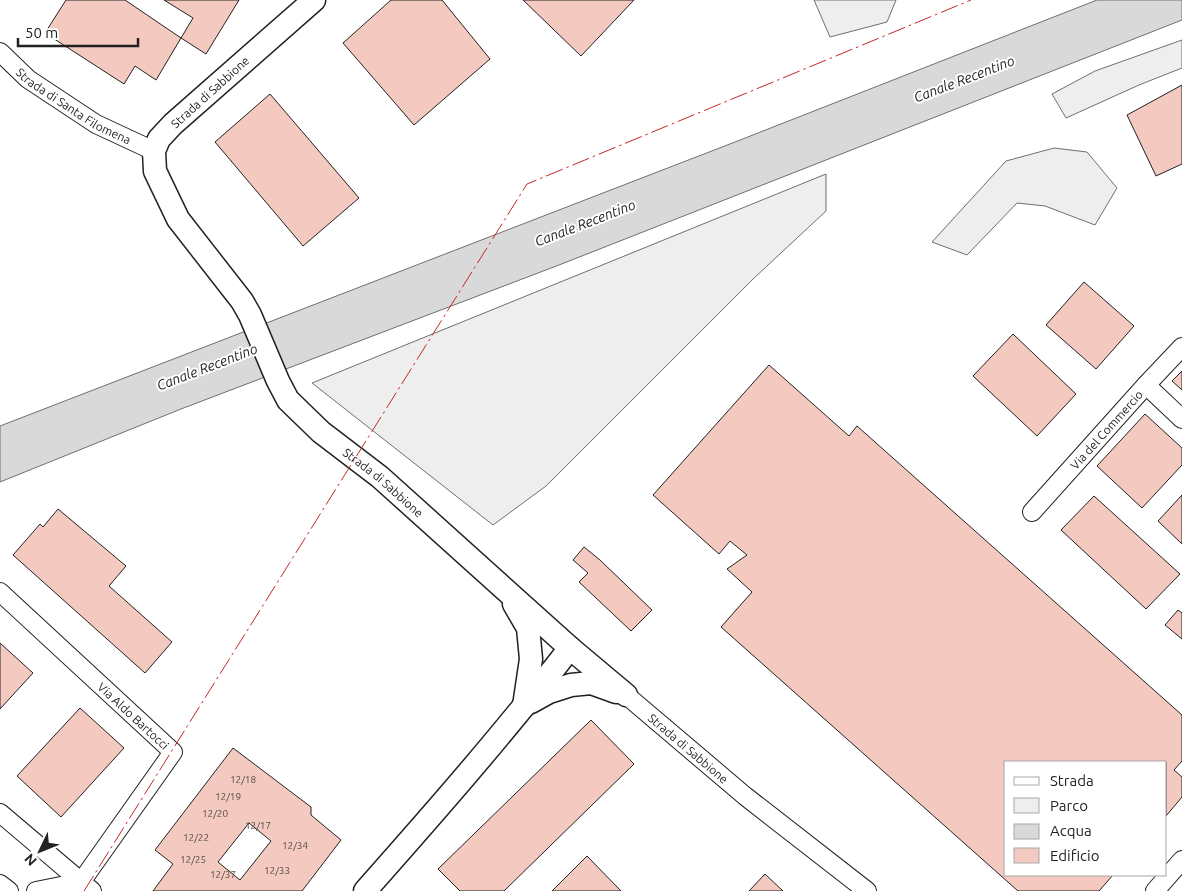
<svg xmlns="http://www.w3.org/2000/svg" width="1182" height="891" font-family="Ubuntu,sans-serif">
<style>
.green{fill:#eee;stroke:#6f6f6f}
.water{fill:#d9d9d9;stroke:#6f6f6f}
.building{fill:#f3c9c0;stroke:#222;fill-rule:evenodd}
.lines{fill:none;stroke-linecap:round;stroke-linejoin:round}
.minor-casing{stroke:#222;stroke-width:20}
.major-casing{stroke:#222;stroke-width:25}
.minor{stroke:#fff;stroke-width:18}
.major{stroke:#fff;stroke-width:22}
.power{stroke:#c62828;stroke-width:1;stroke-dasharray:18 4 2.5 4;stroke-linecap:butt}
.labels{text-anchor:middle;dominant-baseline:central;stroke-width:4;stroke-linejoin:round;paint-order:stroke}
.number-label{font-size:10px;fill:#564c4a}
.street-label{font-size:12px;fill:#222;stroke:#fff}
.water-label{font-size:14px;font-style:italic;fill:#222;stroke:#fff}
</style>
<rect width="100%" height="100%" fill="#fff"/>
<path class="green" d="M 814,0 L 896,0 L 887,22 L 830,37 Z
M 1182,40 L 1182,68 L 1139,85 L 1066,118 L 1052,94 L 1095,71 Z
M 1054,148 L 1087,152 L 1117,188 L 1095,225 L 1045,206 L 1017,203 L 967,255 L 932,242 L 1006,161 Z
M 826,174 L 826,211 L 752,280 L 546,486 L 493,525 L 312,383 Z"/>
<path class="water" d="M 1097,0 L 1182,0 L 1182,20 L 559,265 L 181,409 L 0,482 L 0,426 L 735,142 Z"/>
<path class="building" d="M 66,0 L 125,0 L 181,38 L 156,80 L 135,66 L 124,84 L 45,33 Z
M 164,0 L 239,0 L 206,54 L 181,38 L 193,18 Z
M 391,0 L 442,0 L 490,59 L 414,125 L 343,43 Z
M 523,0 L 634,0 L 581,56 Z
M 1182,85 L 1182,164 L 1156,176 L 1127,115 Z
M 270,94 L 359,198 L 303,246 L 215,142 Z
M 1084,282 L 1134,326 L 1096,369 L 1046,325 Z
M 1013,334 L 1076,394 L 1037,436 L 973,376 Z
M 769,365 L 849,436 L 857,426 L 1182,715 L 1182,761 L 1174,770 L 1182,777 L 1182,797 L 1166,816 L 1166,762 L 1006,762 L 1006,875 L 1113,875 L 1099,891 L 1018,891 L 721,627 L 752,592 L 727,569 L 747,555 L 730,541 L 719,554 L 653,495 Z
M 1182,371 L 1182,390 L 1172,381 Z
M 1145,414 L 1182,448 L 1182,465 L 1142,508 L 1097,466 Z
M 1182,495 L 1182,544 L 1158,521 Z
M 1094,496 L 1180,574 L 1146,609 L 1061,530 Z
M 58,509 L 126,566 L 109,586 L 172,642 L 145,673 L 13,555 L 40,524 L 43,527 Z
M 584,547 L 600,560 L 652,610 L 631,631 L 579,582 L 588,573 L 573,560 Z
M 1178,610 L 1182,613 L 1182,639 L 1165,625 Z
M 0,643 L 33,673 L 0,709 Z
M 80,708 L 124,748 L 61,817 L 17,776 Z
M 591,720 L 634,764 L 504,891 L 460,891 L 438,869 Z
M 233,748 L 311,807 L 311,815 L 341,840 L 302,891 L 153,891 L 173,864 L 155,850 ZM 249,823 L 271,841 L 240,880 L 218,862 Z
M 587,856 L 621,891 L 552,891 Z
M 765,874 L 783,891 L 749,891 Z"/>
<g class="lines">
<defs>
<g id="minor">
<path id="s1" d="M 0,52 L 28,79 L 96,124 L 154,151"/>
<path d="M 1146,385 L 1182,419"/>
<path id="s2" d="M 1032,512 L 1146,385 L 1182,347"/>
<path id="s3" d="M 0,592 L 173,752 L 81,882 L 36,891"/>
<path id="s4" d="M 626,695 L 745,796 L 867,891"/>
<path d="M 0,813 L 92,891"/>
<path d="M 0,884 L 9,891"/>
<path d="M 1155,891 L 1182,860"/>
</g>
<g id="major">
<path id="s5" d="M 314,0 L 173,124 L 159,139 L 154,151 L 155,171 L 178,219 L 242,301 L 250,315 L 278,381 L 288,400 L 321,432 L 380,477 L 570,648 L 626,695"/>
<path d="M 514,604 L 528,628 L 531,659 L 524,706"/>
<path d="M 531,702 L 549,692 L 571,685 L 591,683 L 616,692"/>
<path d="M 365,891 C 435,812 505,732 570,648"/>
</g>
</defs>
<use href="#minor" class="minor-casing"/>
<use href="#major" class="major-casing"/>
<use href="#minor" class="minor"/>
<use href="#major" class="major"/>
<path class="power" d="M 84,891 L 527,184 L 971,0"/>
</g>
<g class="labels">
<g class="number-label">
<text x="243" y="779">12/18</text>
<text x="228" y="796">12/19</text>
<text x="215" y="813">12/20</text>
<text x="258" y="825">12/17</text>
<text x="196" y="837">12/22</text>
<text x="295" y="845">12/34</text>
<text x="193" y="859">12/25</text>
<text x="277" y="870">12/33</text>
<text x="223" y="874">12/37</text>
</g>
<g class="street-label">
<text transform="translate(210 92) rotate(-42)">Strada di Sabbione</text>
<text stroke="none"><textPath href="#s1" startOffset="92">Strada di Santa Filomena</textPath></text>
<text stroke="none"><textPath href="#s2" startOffset="111">Via del Commercio</textPath></text>
<text stroke="none"><textPath href="#s5" startOffset="634">Strada di Sabbione</textPath></text>
<text stroke="none"><textPath href="#s3" startOffset="182">Via Aldo Bartocci</textPath></text>
<text stroke="none"><textPath href="#s4" startOffset="82">Strada di Sabbione</textPath></text>
</g>
<g class="water-label">
<text transform="translate(964 79) rotate(-21)">Canale Recentino</text>
<text transform="translate(585 223) rotate(-21)">Canale Recentino</text>
<text transform="translate(207 367) rotate(-21)">Canale Recentino</text>
</g>
</g>
<rect x="1004" y="761" width="162" height="115" fill="#ffffff" stroke="#a7a7a7"/>
<rect x="1014" y="777" width="25" height="8" fill="#ffffff" stroke="#a7a7a7"/>
<text x="1050" y="786" font-size="15" fill="#222222">Strada</text>
<rect x="1014" y="798" width="25" height="15" fill="#eeeeee" stroke="#a7a7a7"/>
<text x="1050" y="811" font-size="15" fill="#222222">Parco</text>
<rect x="1014" y="824" width="25" height="15" fill="#d9d9d9" stroke="#a7a7a7"/>
<text x="1050" y="836" font-size="15" fill="#222222">Acqua</text>
<rect x="1014" y="848" width="25" height="15" fill="#f3c9c0" stroke="#a7a7a7"/>
<text x="1050" y="861" font-size="15" fill="#222222">Edificio</text>
<g transform="translate(40 851) rotate(227)" stroke="#ffffff" stroke-width="4" paint-order="stroke">
<path d="M0-4L9 19L0 12L-9 19Z" fill="#222222"/>
<text y="-8" font-size="14" font-weight="bold" text-anchor="middle" fill="#222222">N</text>
</g>
<path d="M18 38v8h120v-8" fill="none" stroke="#222222" stroke-width="2.5"/>
<text x="25" y="38" font-size="15" fill="#222222" stroke="#ffffff" stroke-width="4" paint-order="stroke">50 m</text>
</svg>
